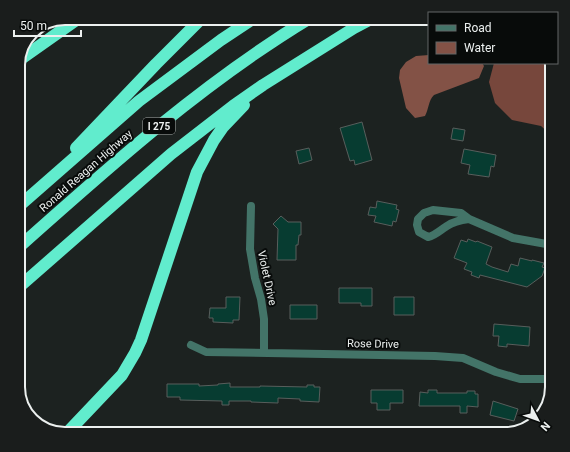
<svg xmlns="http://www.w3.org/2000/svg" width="570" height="452" font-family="Roboto,sans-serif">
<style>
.forest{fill:#77473c}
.water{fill:#835246}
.building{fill:#073c31;stroke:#585e5c}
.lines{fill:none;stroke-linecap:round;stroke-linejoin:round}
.minor{stroke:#437468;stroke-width:8}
.motorway{stroke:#61eccd;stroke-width:12}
.labels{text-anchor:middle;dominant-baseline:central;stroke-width:4;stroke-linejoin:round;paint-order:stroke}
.shield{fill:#080b0a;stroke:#a8abaa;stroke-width:1}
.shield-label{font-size:10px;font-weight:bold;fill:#ecf0ef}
.street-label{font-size:11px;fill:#ecf0ef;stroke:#080b0a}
.rim{fill:none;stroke:#ecf0ef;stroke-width:2}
</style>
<rect width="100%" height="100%" fill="#1c2220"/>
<path class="forest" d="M 494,63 L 551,63 L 552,136 L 541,126 L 512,120 L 495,103 L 489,82 Z"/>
<path class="water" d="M 429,55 L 429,63 L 482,63 L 484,66 L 479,78 L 434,95 C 428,101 429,109 425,116 L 415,118 L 406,108 L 399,78 L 400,70 L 406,62 L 416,56 Z"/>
<path class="building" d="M 362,122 L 372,160 L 355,165 L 354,160 L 350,161 L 340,128 Z
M 453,128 L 465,130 L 463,141 L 451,139 Z
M 309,148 L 312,160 L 299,164 L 296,151 Z
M 464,149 L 496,155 L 494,167 L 491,166 L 489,177 L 468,174 L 470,165 L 461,163 Z
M 377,201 L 397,205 L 396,209 L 399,210 L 396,222 L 393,221 L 392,226 L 374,222 L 376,216 L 368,215 L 370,207 L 376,208 Z
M 281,216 L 288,222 L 301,222 L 301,235 L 299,235 L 298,245 L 296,245 L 296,260 L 277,260 L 278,229 L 273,224 Z
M 468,239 L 476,242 L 477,241 L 492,247 L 486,264 L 492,267 L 508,272 L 511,264 L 518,266 L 520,258 L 532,261 L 532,260 L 544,263 L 542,267 L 545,268 L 542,276 L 527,287 L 480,275 L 479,278 L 471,275 L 472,272 L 464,269 L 467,263 L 454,258 L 461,240 L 467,242 Z
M 339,288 L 372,288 L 372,306 L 361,306 L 361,303 L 339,303 Z
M 226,297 L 240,297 L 239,320 L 233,320 L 233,323 L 213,322 L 213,318 L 209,318 L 210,308 L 226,308 Z
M 394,297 L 414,297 L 414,315 L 394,315 Z
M 290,305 L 317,305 L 317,319 L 290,319 Z
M 494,324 L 530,327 L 529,346 L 507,344 L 507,347 L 498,346 L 499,336 L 493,336 Z
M 230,383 L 230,387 L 260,387 L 260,386 L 307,387 L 307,385 L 314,385 L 314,387 L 320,387 L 319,402 L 300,401 L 300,399 L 278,398 L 278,403 L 251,402 L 251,401 L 229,401 L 229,405 L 222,405 L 222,401 L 180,400 L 180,397 L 167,397 L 167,384 L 199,384 L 199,386 L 218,385 L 218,384 Z
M 371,390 L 403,390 L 403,403 L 390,403 L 390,410 L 377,410 L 377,403 L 371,403 Z
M 428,390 L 437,390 L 437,393 L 467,393 L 467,391 L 475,391 L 475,394 L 478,394 L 478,407 L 467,406 L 467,413 L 460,413 L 460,406 L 419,406 L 420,392 L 428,393 Z
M 493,401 L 518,409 L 514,421 L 490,415 Z"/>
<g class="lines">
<path class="minor" d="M 251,206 L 250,249 L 255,278 L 261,299 L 264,319 L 264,353
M 469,219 C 461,220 454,221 447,226 C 440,230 436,235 428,237 L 419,232 L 417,225 L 418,219 L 424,213 L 433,210 L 461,213 L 469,219 L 513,238 L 552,245
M 191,345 L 206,352 L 435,356 L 463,358 L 496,372 L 520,379 L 552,379"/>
<path class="motorway" d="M 18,61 L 79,18
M 76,148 L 156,64 L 202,18
M 18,207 L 139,101 L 221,40 L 254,18
M 18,248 C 111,165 204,82 310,18
M 18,288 L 171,154 L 233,106 L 263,85 L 354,28 L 373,18
M 66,434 L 122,375 L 135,353 L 141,340 L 197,172 L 214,140 L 223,127 L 244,105"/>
</g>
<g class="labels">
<rect class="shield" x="143" y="118" width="32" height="16" rx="3"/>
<g class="shield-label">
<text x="159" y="126">I 275</text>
</g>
<g class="street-label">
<text transform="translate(86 171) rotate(-41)">Ronald Reagan Highway</text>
<text transform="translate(267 278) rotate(78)">Violet Drive</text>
<text transform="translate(373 344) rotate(1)">Rose Drive</text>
</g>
</g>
<path d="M0 0H570V452H0ZM65 25H505A40 40 0 0 1 545 65V387A40 40 0 0 1 505 427H65A40 40 0 0 1 25 387V65A40 40 0 0 1 65 25Z" fill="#1a1d1c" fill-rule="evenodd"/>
<path class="rim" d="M65 25H505A40 40 0 0 1 545 65V387A40 40 0 0 1 505 427H65A40 40 0 0 1 25 387V65A40 40 0 0 1 65 25Z"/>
<rect x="428" y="12" width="130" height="52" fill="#080b0a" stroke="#636766"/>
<rect x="436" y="25" width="20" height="6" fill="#437468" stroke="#636766"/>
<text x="464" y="32" font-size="12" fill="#ecf0ef">Road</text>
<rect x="436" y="42" width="20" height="12" fill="#835246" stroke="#636766"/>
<text x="464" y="52" font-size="12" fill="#ecf0ef">Water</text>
<g transform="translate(538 420) rotate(131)" stroke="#080b0a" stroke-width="3" paint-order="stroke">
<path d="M0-3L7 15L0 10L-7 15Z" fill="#ecf0ef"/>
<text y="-6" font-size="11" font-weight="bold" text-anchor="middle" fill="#ecf0ef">N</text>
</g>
<path d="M14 30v6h67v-6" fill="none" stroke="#ecf0ef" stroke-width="2"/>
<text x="20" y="30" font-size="12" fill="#ecf0ef" stroke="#080b0a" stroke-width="3" paint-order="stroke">50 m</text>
</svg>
